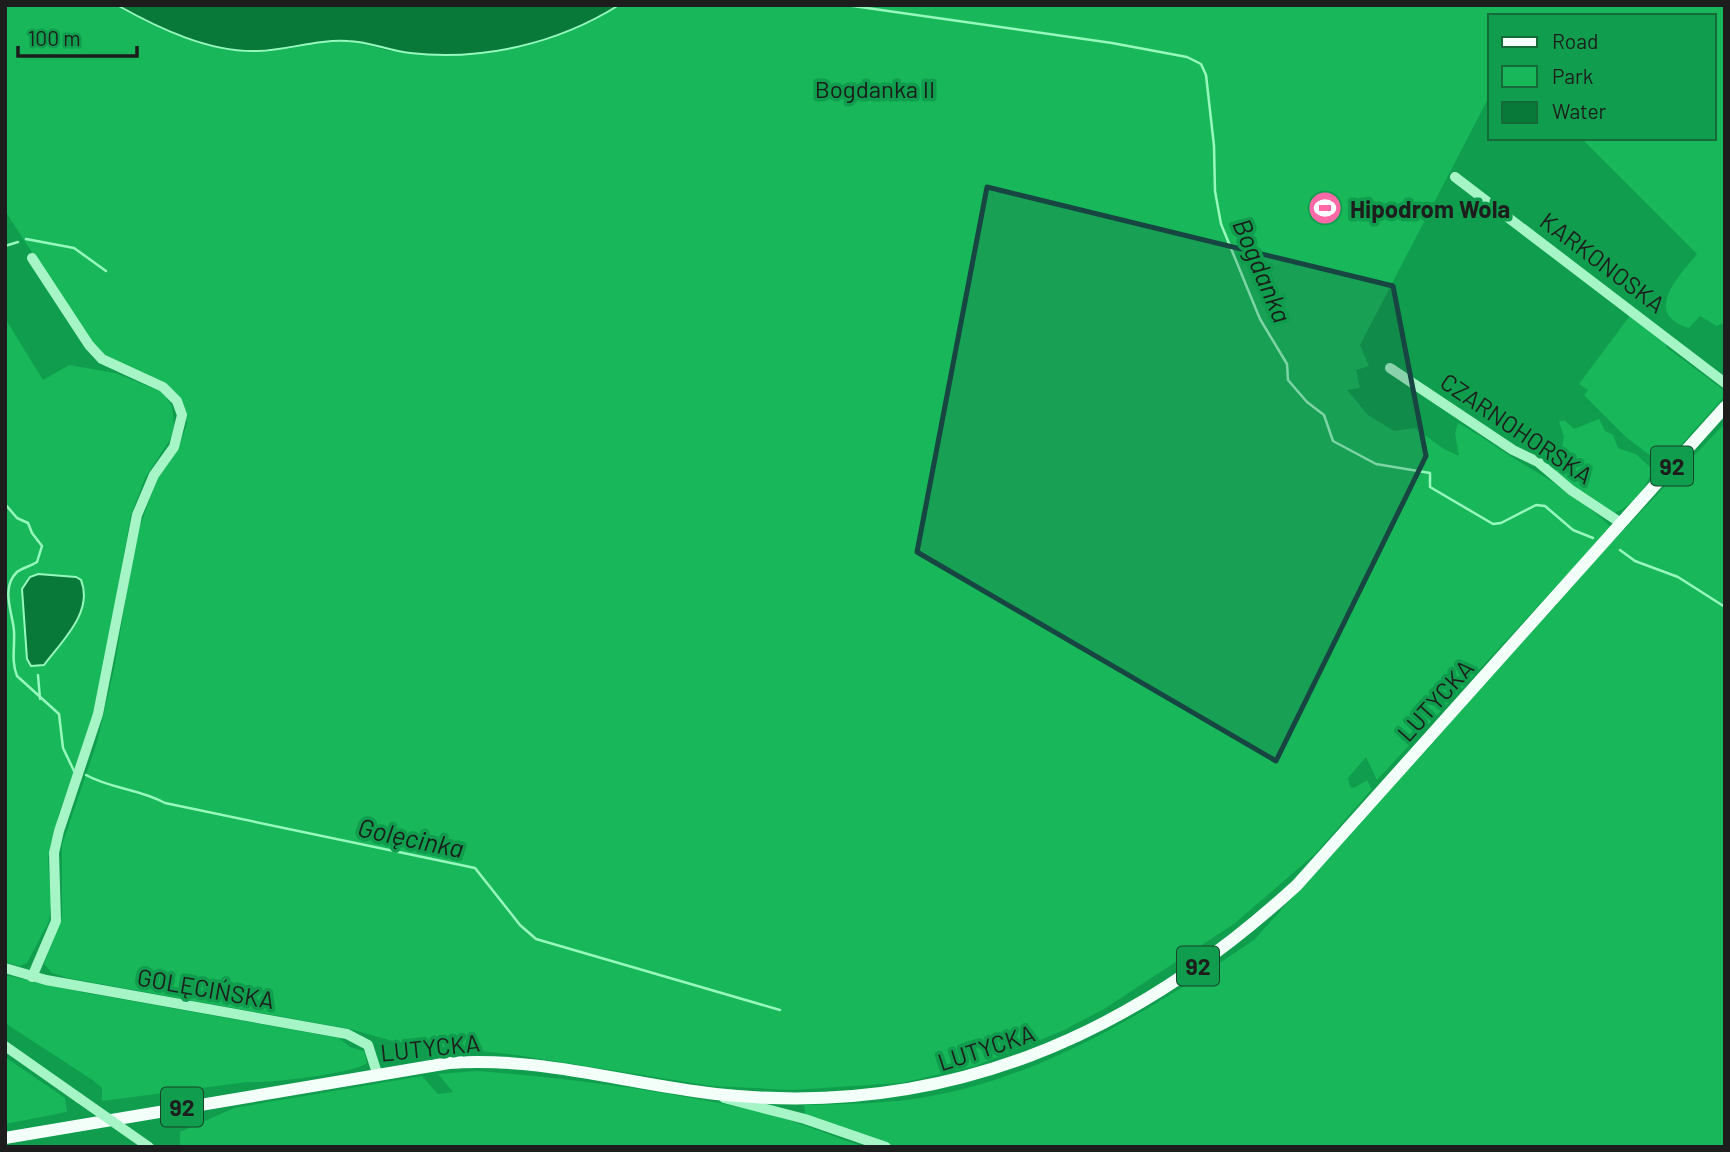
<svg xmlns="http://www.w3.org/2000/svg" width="1730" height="1152" font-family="Barlow,sans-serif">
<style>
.green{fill:#18b75a}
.water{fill:#09793a;stroke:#97f8be;stroke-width:2}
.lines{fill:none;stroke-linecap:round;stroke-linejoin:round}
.stream{stroke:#97f8be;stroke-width:2.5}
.minor{stroke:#a5f5c6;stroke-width:10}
.major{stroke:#f3fff9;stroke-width:12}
.minor-bridge{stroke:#a5f5c6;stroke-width:10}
.marked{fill:#174541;fill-opacity:0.2;stroke:#174541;stroke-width:5;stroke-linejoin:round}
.labels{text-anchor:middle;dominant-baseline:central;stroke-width:7;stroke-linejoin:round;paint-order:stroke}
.shield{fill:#109d4d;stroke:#19432b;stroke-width:2}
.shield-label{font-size:23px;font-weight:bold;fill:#1d1d1d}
.park-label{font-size:24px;fill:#1a1d1b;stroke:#109d4d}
.poi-label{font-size:24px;font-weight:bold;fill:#1d1d1d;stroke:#109d4d;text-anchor:start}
.street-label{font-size:24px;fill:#1d1d1d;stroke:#109d4d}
.water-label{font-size:26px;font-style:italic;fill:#191d1b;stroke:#109d4d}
</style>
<rect width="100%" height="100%" fill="#109d4d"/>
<path class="green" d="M 5,5 L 144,5 L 290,47 L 321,40 L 352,41 L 389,51 L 556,34 L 613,9 L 614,5 L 1725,5 L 1725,322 L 1717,326 L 1700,316 L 1689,328 C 1641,314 1680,275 1697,254 L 1581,138 L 1714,138 L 1714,16 L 1490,16 L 1490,95 L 1360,345 L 1369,366 L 1356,370 L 1360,388 L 1347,390 L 1368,415 L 1394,431 L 1415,428 L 1444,449 L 1459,456 L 1455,433 L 1458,423 C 1481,435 1501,451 1523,464 C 1554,482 1585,502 1611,527 L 1377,780 L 1366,757 L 1348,778 L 1350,787 L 1354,788 L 1367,780 L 1372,789 L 1315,854 L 1234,924 L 1104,1009 L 1062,1031 L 975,1066 L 901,1083 L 792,1090 L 712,1086 L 516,1055 L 396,1042 L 350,1029 L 68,978 L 52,973 L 44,964 L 62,917 L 62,845 L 97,742 L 114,669 L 136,538 L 156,481 L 180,443 L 187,424 L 185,410 L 170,388 L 160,380 L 115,363 L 92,344 L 5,211 Z
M 1632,313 L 1666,341 L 1666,347 L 1725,391 L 1725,396 L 1663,465 L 1627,438 L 1584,395 L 1588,390 L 1579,384 Z
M 5,318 L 43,380 L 69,365 L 115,373 L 162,392 L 172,406 L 174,425 L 171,438 L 145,478 L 131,515 L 94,717 L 58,816 L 48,858 L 51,903 L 49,921 L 27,963 L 20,966 L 5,962 Z
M 1599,419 L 1605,431 L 1613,435 L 1618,448 L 1636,454 L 1652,469 C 1650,484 1628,511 1613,513 L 1554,474 L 1557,468 L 1565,466 L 1544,444 L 1552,439 L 1557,447 L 1562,447 L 1564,437 L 1559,421 L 1565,421 L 1574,429 Z
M 1725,423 L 1725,1147 L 898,1147 L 805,1115 L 804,1105 C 846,1104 889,1104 931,1096 C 1049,1075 1156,1006 1254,940 L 1614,540 Z
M 5,975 L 86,993 L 339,1038 L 350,1047 L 364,1051 L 367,1063 C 356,1073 265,1084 248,1082 L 102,1101 L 102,1088 L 94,1081 L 5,1023 Z
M 5,1057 L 65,1098 L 67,1112 L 5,1124 Z
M 477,1071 C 570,1078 666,1091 758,1111 C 794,1120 829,1135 864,1147 L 180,1145 L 180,1132 L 234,1108 L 422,1076 L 438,1094 L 453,1092 L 438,1074 Z"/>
<path class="water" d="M 117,5 L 619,5 C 557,44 482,61 410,53 C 389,51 368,41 348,41 C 317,39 289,50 258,51 C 210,53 158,28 117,5 Z
M 38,574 L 76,577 L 81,580 C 94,612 61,642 44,665 L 31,666 L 27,659 L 22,589 L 30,577 Z"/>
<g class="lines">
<path class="stream" d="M 846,5 L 1112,43 L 1187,57 L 1201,64 L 1206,75 L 1214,146 L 1215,191 L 1221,224 L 1260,319 L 1287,364 L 1288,380 L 1307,402 L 1324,415 L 1333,441 L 1376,464 L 1430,473 L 1430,487 L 1493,524 L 1501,523 L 1536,505 L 1545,506 L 1573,530 L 1593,538
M 26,239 L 74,248 L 106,271
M 5,246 L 18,242
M 5,504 L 17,518 L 28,523 L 32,533 L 42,546 L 37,562 C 31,566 22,568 17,572 C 0,588 13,614 14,631 C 15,647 11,661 17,676 L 59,714 L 63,748 L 74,771
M 1620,550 L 1635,561 L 1678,577 L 1725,607
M 38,675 L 40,699
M 86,775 C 111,789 140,789 165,803 L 475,868 L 520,925 L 536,939 L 780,1010"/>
<path class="minor" d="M 1455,177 L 1725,383
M 1390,368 L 1513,450 L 1538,462 L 1571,490 L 1621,523
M 5,968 L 46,980 L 347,1034 L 368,1045 L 377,1073
M 32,977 L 56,921 L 54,853 L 59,831 L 98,714 L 137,515 L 154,475 L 174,447 L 182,415 L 177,401 L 163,387 L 102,359 L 89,345 L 32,258
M 5,1046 L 79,1098
M 724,1098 L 805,1119 L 886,1147"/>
<path class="major" d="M 5,1138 L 449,1063 C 539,1056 627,1084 716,1094 C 943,1119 1132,1037 1297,885 L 1725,407"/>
<path class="minor-bridge" d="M 79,1098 L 149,1147"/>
</g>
<path class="marked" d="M 987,187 L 1393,286 L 1426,456 L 1276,761 L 917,552 Z"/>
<defs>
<symbol id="stadium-disc" viewBox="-11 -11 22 22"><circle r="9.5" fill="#ff69a8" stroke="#109d4d"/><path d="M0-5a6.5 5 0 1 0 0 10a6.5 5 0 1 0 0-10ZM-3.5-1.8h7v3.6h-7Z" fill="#fff"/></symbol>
</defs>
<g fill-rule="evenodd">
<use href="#stadium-disc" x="1306" y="189" width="38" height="38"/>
</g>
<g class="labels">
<g class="shield">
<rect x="1651" y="446.5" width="42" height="39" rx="5"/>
<rect x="1177" y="946.5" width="42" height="39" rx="5"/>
<rect x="161" y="1087.5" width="42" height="39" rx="5"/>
</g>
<g class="shield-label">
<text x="1672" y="466">92</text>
<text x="1198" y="966">92</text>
<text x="182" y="1107">92</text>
</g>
<g class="park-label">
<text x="875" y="88">Bogdanka II</text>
</g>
<g class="poi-label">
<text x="1350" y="208">Hipodrom Wola</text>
</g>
<g class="street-label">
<text transform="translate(1603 262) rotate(37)">KARKONOSKA</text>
<text transform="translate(1517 428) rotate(34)">CZARNOHORSKA</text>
<text transform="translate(1435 700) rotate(-48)">LUTYCKA</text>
<text transform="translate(206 988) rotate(10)">GOLĘCIŃSKA</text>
<text transform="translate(430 1047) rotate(-6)">LUTYCKA</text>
<text transform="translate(986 1047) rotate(-18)">LUTYCKA</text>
</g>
<g class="water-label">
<text transform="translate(1263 270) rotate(67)">Bogdanka</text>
<text transform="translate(411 837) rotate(12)">Golęcinka</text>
</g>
</g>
<rect width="1730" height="1152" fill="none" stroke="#1d1d1d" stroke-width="14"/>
<rect x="1488" y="14" width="228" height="126" fill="#109d4d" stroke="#156a3a" stroke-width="2"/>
<rect x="1502" y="37" width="35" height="10" fill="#f3fff9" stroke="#156a3a" stroke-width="2"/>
<text x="1552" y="49" font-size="21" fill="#1d1d1d">Road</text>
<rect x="1502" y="66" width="35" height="21" fill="#18b75a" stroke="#156a3a" stroke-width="2"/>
<text x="1552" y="84" font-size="21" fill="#1d1d1d">Park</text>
<rect x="1502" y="102" width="35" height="21" fill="#09793a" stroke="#156a3a" stroke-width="2"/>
<text x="1552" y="119" font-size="21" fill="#1d1d1d">Water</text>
<path d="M18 46v10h119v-10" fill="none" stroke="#1d1d1d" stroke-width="3.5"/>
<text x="28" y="46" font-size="21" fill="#1d1d1d" stroke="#109d4d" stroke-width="5" paint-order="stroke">100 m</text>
</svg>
